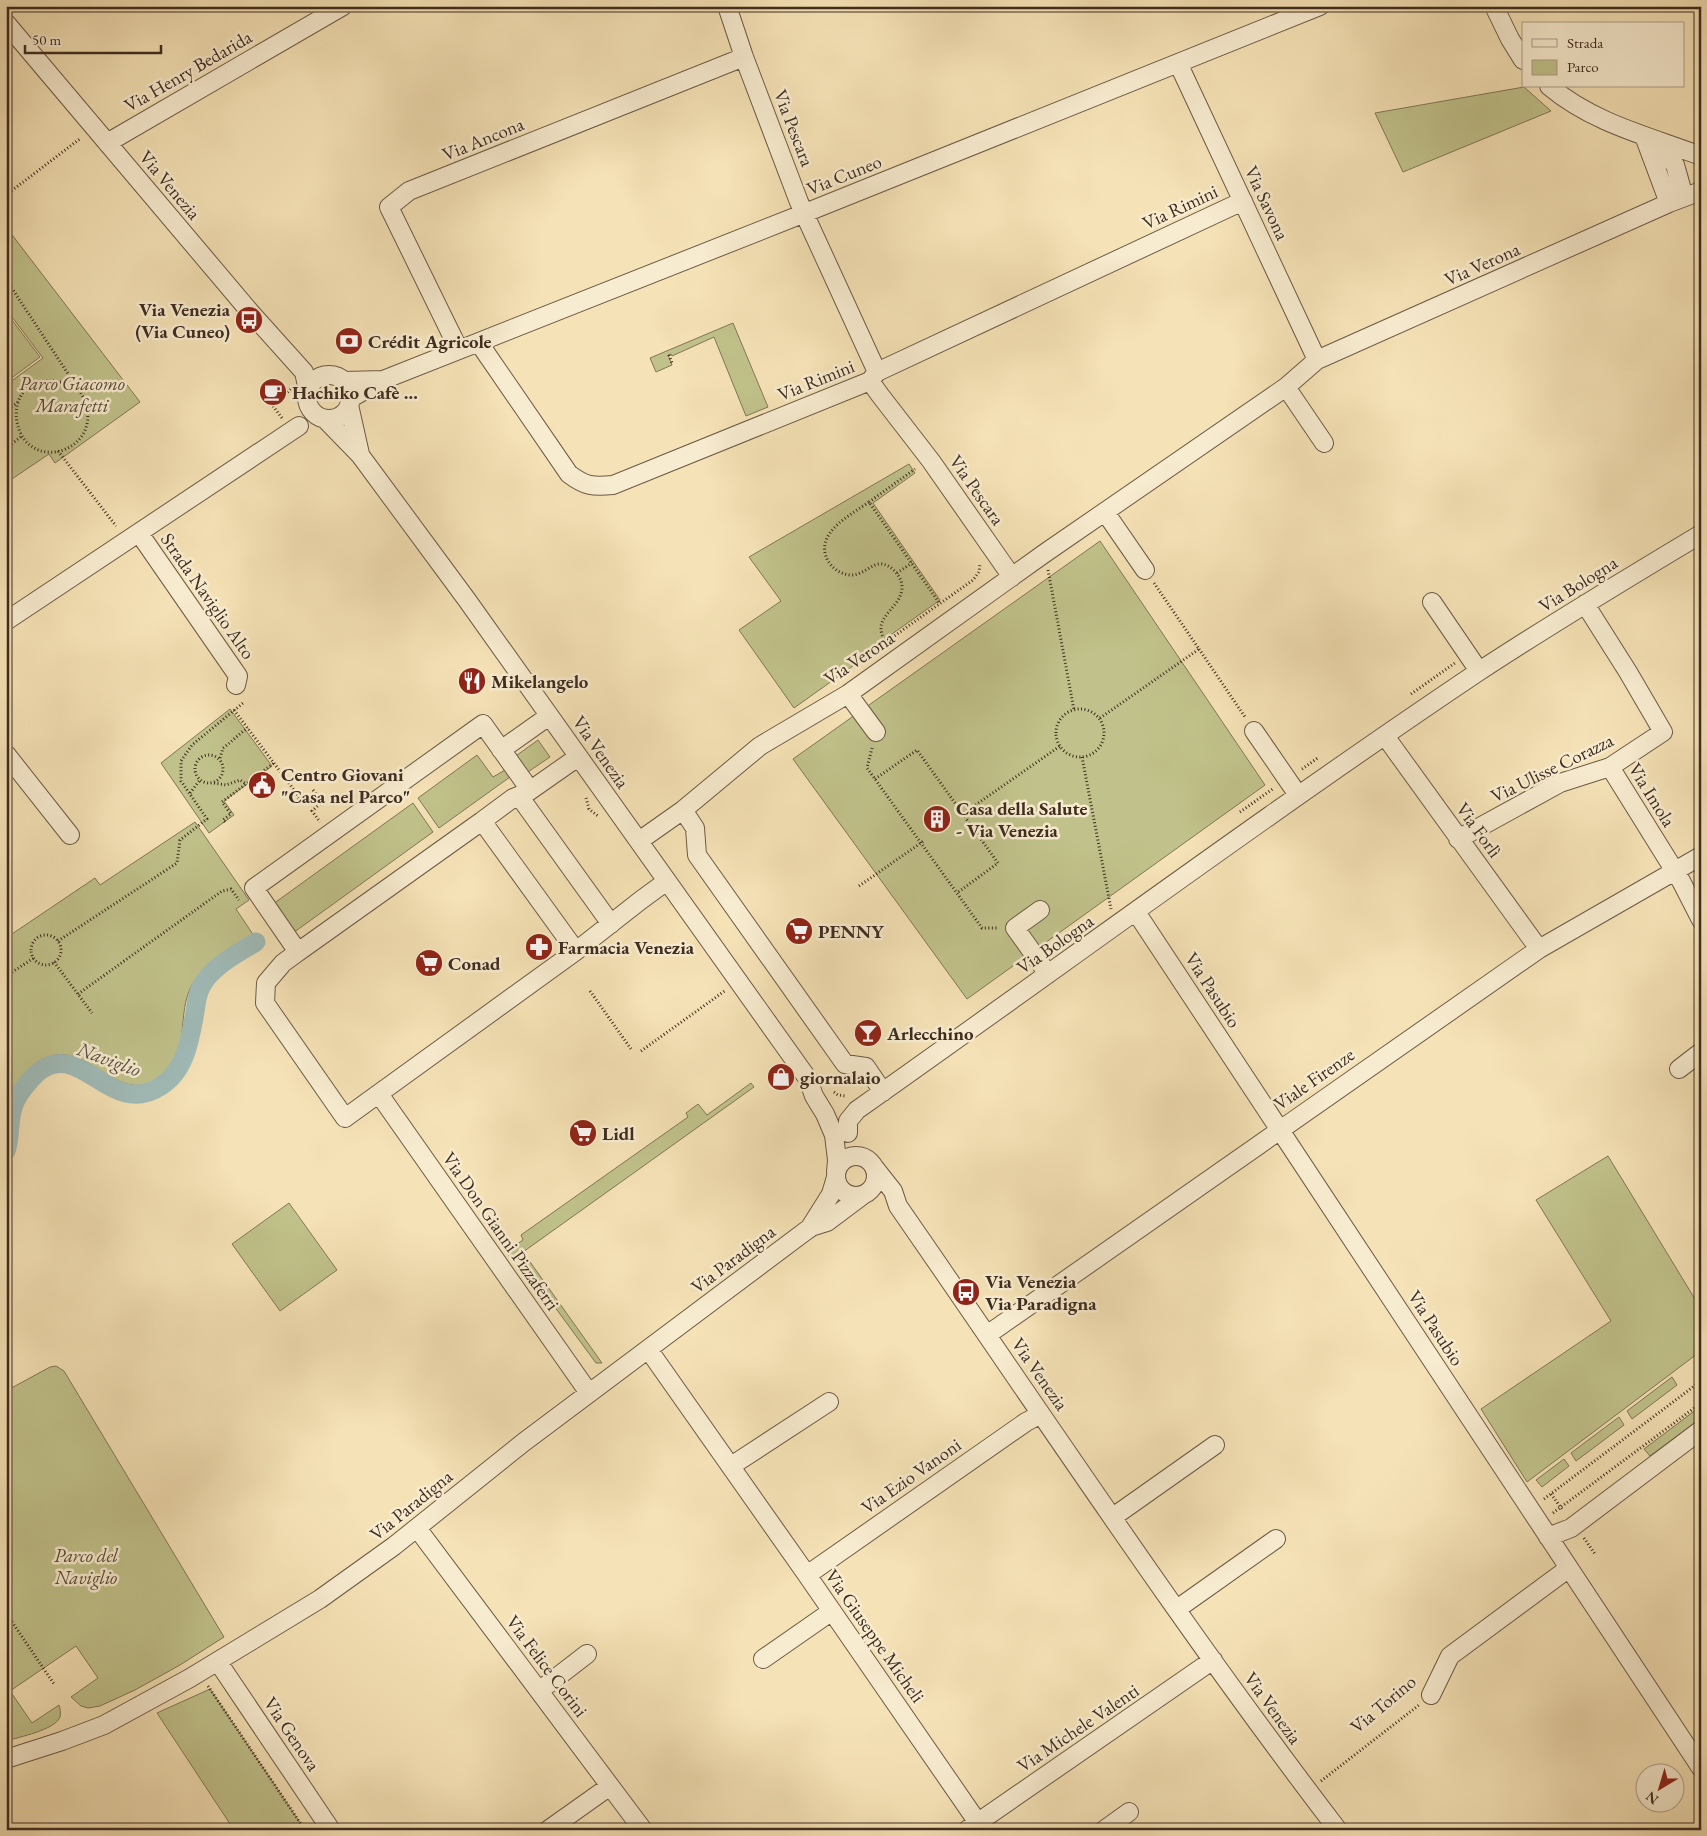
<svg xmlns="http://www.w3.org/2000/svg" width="1707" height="1836" font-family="'EB Garamond',serif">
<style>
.green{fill:#c1c28b;stroke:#807756}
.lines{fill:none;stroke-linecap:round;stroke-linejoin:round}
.canal{stroke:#a0bbb8;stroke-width:19}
.minor-casing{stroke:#6c5a46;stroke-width:20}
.path{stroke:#3f2c20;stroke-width:3;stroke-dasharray:1 2.5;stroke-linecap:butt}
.minor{stroke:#f8ecd0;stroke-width:18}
.labels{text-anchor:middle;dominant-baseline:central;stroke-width:5;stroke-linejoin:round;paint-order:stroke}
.street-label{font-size:19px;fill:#3f2c20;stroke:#f8ecd0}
.poi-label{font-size:19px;font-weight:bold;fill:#3f2c20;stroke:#f8ecd0;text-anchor:start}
.park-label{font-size:19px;font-style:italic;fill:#594a35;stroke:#f8ecd0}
.water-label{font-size:20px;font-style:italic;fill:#575046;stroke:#f8ecd0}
</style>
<rect width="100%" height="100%" fill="#f5e2b6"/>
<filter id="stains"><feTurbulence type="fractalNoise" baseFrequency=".004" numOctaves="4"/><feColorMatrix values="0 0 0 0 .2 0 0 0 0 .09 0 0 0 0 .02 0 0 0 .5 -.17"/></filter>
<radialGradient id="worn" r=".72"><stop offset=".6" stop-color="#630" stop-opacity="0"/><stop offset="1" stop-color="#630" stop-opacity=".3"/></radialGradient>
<path class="green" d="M 1524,87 L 1551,111 L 1403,172 L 1375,113 Z
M 6,227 L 140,402 L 55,463 L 49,454 L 6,483 L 6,385 L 43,358 L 6,309 Z
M 6,312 L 40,357 L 6,382 Z
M 733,323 L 768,407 L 746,416 L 714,337 L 672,356 L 671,354 L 668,355 L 672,365 L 656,372 L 650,358 Z
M 909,464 L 915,473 L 873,503 L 940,600 L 868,651 L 867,656 L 794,708 L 739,630 L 781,601 L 749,557 Z
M 1100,541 L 1265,785 L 967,999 L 793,759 Z
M 230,709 L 272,766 L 224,801 L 234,815 L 209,833 L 161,763 Z
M 538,740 L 550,757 L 525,774 L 513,758 Z
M 477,755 L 493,777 L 505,770 L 510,777 L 439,828 L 418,798 Z
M 413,803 L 433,832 L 293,933 L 273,904 Z
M 195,822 L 249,900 L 236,909 L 256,939 C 232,949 202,963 190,989 C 176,1020 192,1061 155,1081 C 111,1104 82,1029 36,1064 C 22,1074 12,1088 6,1103 L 6,938 L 95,878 L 100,885 Z
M 751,1083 L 754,1087 L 523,1252 L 602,1363 L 596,1363 L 518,1257 L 512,1260 L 506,1252 L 523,1240 L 521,1235 L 688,1117 L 686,1113 L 698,1104 L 707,1115 Z
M 1608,1156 L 1701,1309 L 1701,1351 L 1527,1482 L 1481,1409 L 1611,1321 L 1536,1200 Z
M 289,1203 L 337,1270 L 280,1311 L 232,1244 Z
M 56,1366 L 64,1371 L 224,1637 L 180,1665 L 135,1690 L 100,1706 L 88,1708 L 81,1706 L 71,1697 L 98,1678 L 76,1646 L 10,1691 L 32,1723 L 59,1705 C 60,1708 61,1713 60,1717 C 55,1730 19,1737 6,1741 L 6,1391 L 50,1367 Z
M 1672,1377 L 1677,1385 L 1632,1419 L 1627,1411 Z
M 1701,1406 L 1701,1418 L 1650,1456 L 1644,1449 Z
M 1619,1417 L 1624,1425 L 1576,1461 L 1571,1453 Z
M 1564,1459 L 1569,1466 L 1542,1487 L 1536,1480 Z
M 210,1689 L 305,1830 L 234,1830 L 157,1713 Z"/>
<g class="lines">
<path class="canal" d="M 6,1151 C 12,1134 7,1117 16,1100 C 21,1090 29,1081 37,1073 C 81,1036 109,1120 161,1086 C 186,1070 190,1039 195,1012 C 196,1004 197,995 201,987 C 212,966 237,954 256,942"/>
<defs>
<path id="minor" d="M 727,6 L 744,57 L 799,202 L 877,372
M 1494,6 L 1510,39 L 1523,60
M 6,23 L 251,313 L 304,372 L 308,390
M 1178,63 L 1317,360
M 1549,86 C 1593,123 1648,136 1701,156
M 1644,136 L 1669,203
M 1655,141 L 1675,165 L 1684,197
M 107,143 L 343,6
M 479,343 L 569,474 C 585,486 592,487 613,485 L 870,381 L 877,372 L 1243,201
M 459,350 L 389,207 L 409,191 L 744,57
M307 397a22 22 0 1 1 44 0a22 22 0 1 1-44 0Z
M 383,380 L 805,213 L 1320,6
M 344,381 L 383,380 L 351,398
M 870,381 L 880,395 L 931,461 L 1012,577
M 1286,387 L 1324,443
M 349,405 L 360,454
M 325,419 L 360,455 L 467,600 L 808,1079 L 814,1096 L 825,1114 L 834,1135 L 837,1160 L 836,1172
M 1105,512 L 1145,570
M 139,533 L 238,676 L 236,685
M 1432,602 L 1479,671
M 6,621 L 299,426
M 848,694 L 876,732
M 1254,731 L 1298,795
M 1385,736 L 1539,949
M 501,750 L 549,716
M 6,754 L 70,835
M 1610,767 L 1681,881 L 1701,920
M 519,796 L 611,924
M 683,810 L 695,828 L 697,855 L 845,1064 L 866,1067 L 883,1092
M 482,821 L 298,952 L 254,888 L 483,724 L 530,790
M 1458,839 L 1560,783 L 1610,767 L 1663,732 L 1628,672 L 1585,604
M 639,841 L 683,810 L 760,746 L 848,694 L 1045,553 L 1286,387 L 1317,360 L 1669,203 L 1701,191
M 1040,910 L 1015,928 L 1048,974
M 1136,912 L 1701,1768
M 576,951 L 482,821 L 513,798 L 528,792 L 578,757
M 298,952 L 283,963 L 266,983 L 265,1003 L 345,1118 L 576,951 L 641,900 L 667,881
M 1679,1069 L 1701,1052
M 379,1094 L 589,1393
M 848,1133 L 848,1121 L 857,1110 C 1064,964 1268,813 1478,672 C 1551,624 1626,579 1701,534
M836 1176a20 20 0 1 1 40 0a20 20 0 1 1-40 0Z
M 874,1167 L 893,1191 L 898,1206 C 1043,1415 1183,1628 1338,1830
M 809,1229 L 831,1194 L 836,1177
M 987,1335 L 1539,949 L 1701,856
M 648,1349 L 807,1575 L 983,1830
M 731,1466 L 829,1402
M 1113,1517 L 1215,1445
M 417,1528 L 643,1830
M 1548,1537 L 1571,1528 L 1701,1430
M 807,1575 L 1026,1422 L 1041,1414
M 1177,1609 L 1276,1539
M 763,1659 L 832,1611
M 218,1662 L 331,1830
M 539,1691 L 587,1654
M 1431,1695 L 1450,1656 L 1569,1568
M 6,1759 L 62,1741 L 104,1725 L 190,1678 L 320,1599 L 394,1546 L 524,1442 L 811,1227 L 827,1222 L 863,1195
M 548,1830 L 610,1786
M 967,1830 L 1213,1660
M 1104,1830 L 1129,1812"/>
</defs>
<use href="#minor" class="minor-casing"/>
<path class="path" d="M 6,195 L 81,138
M 6,283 L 13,290 L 82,395 C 108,445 39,474 20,432 C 16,422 15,413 18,402 C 27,376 56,377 76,388
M 669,355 L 672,363
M 6,411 L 18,402
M 282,418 L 273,406 L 291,389
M 6,448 L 22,436
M 58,451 L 116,526
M 869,502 L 915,469
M 1048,570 L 1074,710
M 897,573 L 912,563
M 886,642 C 867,615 909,607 901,581 C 898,573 890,565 882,564 C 871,563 863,576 850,575 C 841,574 833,569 828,561 C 813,533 851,515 869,502 L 940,604
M 1199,649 L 1245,717
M 869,654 L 973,580 L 979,572 L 980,564
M 1411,694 L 1455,663
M1056 733a24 24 0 1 1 48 0a24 24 0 1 1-48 0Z
M 234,710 L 300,798 L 297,801
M 1100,718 L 1199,649 L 1154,583
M 872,748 L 867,768 L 982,928 L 998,928
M195 769a14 14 0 1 1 28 0a14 14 0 1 1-28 0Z
M 1082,757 L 1111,909
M 220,758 L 223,748 C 232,742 238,734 248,728
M 1302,769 L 1319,757
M 875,779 L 917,750 L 998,863 L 957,893
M 214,783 L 226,785 L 240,780 L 246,784
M 313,790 L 322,802 L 312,811 L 320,822
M 190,793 L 200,780
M 586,798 L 589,809 L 598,816
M 1240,812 L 1274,788
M 961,815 L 1060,746
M 225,822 L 223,820 L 231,814 L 222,802 L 274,763
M 859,886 L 925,840
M31 950a15 15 0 1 1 30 0a15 15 0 1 1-30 0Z
M 58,941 L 177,863 L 180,840 L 207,819 L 181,781 L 181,761 L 192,745 L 243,703 L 242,701
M 54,962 L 92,1013
M 6,976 L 34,958
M 590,991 L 631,1049
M 78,994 L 222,891 L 231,889 L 239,900
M 641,1051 L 726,990
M 834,1092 L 838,1095 L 846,1096
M 1551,1494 L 1562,1509
M 1544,1499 L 1701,1381
M 1553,1513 L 1701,1403
M 1584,1538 L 1595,1554
M 6,1613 L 54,1684
M 208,1686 L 305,1830
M 1321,1781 L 1419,1705"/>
<use href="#minor" class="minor"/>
</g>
<defs>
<symbol id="bus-disc" viewBox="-11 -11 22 22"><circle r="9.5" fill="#8f2418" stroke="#f8ecd0"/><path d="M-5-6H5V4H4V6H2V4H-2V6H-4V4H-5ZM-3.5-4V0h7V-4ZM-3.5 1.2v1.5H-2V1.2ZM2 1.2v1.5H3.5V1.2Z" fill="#fff"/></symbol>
<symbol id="bank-disc" viewBox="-11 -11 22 22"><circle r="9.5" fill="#8f2418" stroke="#f8ecd0"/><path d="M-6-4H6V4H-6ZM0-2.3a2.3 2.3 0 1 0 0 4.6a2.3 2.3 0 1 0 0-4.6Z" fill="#fff"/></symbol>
<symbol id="cafe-disc" viewBox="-11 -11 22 22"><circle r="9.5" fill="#8f2418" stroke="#f8ecd0"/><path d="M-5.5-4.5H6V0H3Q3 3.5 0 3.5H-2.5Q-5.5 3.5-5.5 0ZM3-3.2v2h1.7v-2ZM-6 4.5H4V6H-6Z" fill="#fff"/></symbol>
<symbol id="restaurant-disc" viewBox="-11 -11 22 22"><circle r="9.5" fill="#8f2418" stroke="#f8ecd0"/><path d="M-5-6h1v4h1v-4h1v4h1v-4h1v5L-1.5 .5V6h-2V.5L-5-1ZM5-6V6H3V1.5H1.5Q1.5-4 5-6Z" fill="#fff"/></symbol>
<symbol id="civic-disc" viewBox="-11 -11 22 22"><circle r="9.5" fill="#8f2418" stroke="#f8ecd0"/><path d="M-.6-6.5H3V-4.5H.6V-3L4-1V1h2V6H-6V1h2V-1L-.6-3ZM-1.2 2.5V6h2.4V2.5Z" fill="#fff"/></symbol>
<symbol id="building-disc" viewBox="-11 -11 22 22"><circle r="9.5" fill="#8f2418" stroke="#f8ecd0"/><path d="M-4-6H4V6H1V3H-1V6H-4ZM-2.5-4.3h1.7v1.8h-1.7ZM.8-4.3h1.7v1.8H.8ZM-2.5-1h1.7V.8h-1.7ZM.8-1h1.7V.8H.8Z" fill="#fff"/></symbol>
<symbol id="supermarket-disc" viewBox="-11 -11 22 22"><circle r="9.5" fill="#8f2418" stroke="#f8ecd0"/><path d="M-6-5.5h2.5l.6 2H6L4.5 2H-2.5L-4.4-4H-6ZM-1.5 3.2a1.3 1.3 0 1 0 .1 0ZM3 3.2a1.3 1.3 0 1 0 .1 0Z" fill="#fff"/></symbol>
<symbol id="pharmacy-disc" viewBox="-11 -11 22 22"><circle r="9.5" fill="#8f2418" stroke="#f8ecd0"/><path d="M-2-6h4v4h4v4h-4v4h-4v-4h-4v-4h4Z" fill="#fff"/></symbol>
<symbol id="bar-disc" viewBox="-11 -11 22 22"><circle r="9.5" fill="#8f2418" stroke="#f8ecd0"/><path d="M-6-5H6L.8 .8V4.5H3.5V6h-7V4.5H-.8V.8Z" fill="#fff"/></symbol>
<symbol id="shop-disc" viewBox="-11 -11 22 22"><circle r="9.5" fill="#8f2418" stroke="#f8ecd0"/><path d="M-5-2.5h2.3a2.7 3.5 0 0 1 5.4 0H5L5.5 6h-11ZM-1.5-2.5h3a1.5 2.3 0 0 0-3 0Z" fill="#fff"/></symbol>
</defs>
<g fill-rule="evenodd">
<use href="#bus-disc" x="233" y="304" width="32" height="32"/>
<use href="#bank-disc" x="333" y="325" width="32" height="32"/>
<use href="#cafe-disc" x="257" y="376" width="32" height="32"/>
<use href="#restaurant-disc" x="456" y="665" width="32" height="32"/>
<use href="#civic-disc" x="246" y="769" width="32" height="32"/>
<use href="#building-disc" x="921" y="803" width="32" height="32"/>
<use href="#supermarket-disc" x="783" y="915" width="32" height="32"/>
<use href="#pharmacy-disc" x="523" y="931" width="32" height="32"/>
<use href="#supermarket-disc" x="413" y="947" width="32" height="32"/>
<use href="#bar-disc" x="852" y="1017" width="32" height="32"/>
<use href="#shop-disc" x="765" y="1061" width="32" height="32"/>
<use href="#supermarket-disc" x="567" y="1117" width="32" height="32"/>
<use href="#bus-disc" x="950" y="1276" width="32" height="32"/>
</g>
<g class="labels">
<g class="street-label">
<text transform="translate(188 71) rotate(-30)">Via Henry Bedarida</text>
<text transform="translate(794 128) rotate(69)">Via Pescara</text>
<text transform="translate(483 139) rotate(-22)">Via Ancona</text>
<text transform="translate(844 175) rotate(-22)">Via Cuneo</text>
<text transform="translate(170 185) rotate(50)">Via Venezia</text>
<text transform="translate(1267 203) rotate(65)">Via Savona</text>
<text transform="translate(1180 207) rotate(-25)">Via Rimini</text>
<text transform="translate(1482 264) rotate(-24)">Via Verona</text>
<text transform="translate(816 380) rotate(-22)">Via Rimini</text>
<text transform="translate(977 490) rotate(55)">Via Pescara</text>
<text transform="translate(1578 584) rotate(-32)">Via Bologna</text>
<text transform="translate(208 596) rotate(55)">Strada Naviglio Alto</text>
<text transform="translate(859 658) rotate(-34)">Via Verona</text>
<text transform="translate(601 752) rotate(55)">Via Venezia</text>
<text transform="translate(1552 768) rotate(-26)">Via Ulisse Corazza</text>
<text transform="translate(1652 795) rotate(58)">Via Imola</text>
<text transform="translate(1479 830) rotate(54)">Via Forlì</text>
<text transform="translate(1055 944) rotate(-35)">Via Bologna</text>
<text transform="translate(1213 990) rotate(57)">Via Pasubio</text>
<text transform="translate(1314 1079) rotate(-35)">Viale Firenze</text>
<text transform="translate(501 1231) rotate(55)">Via Don Gianni Pizzaferri</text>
<text transform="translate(733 1259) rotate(-37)">Via Paradigna</text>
<text transform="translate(1436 1328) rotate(57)">Via Pasubio</text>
<text transform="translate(1040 1374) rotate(55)">Via Venezia</text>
<text transform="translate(911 1476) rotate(-35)">Via Ezio Vanoni</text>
<text transform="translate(411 1505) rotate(-39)">Via Paradigna</text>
<text transform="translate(875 1636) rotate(55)">Via Giuseppe Micheli</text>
<text transform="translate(547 1666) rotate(53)">Via Felice Corini</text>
<text transform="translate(1383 1704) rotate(-40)">Via Torino</text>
<text transform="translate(1273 1708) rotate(54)">Via Venezia</text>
<text transform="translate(1078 1728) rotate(-34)">Via Michele Valenti</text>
<text transform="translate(292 1734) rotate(56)">Via Genova</text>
</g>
<g class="poi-label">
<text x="230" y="309" text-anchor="end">Via Venezia<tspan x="230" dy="22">(Via Cuneo)</tspan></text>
<text x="368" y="341">Crédit Agricole</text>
<text x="292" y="392">Hachiko Cafè ...</text>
<text x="491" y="681">Mikelangelo</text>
<text x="281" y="774">Centro Giovani<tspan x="281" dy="22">"Casa nel Parco"</tspan></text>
<text x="956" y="808">Casa della Salute<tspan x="956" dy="22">- Via Venezia</tspan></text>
<text x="818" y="931">PENNY</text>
<text x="558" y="947">Farmacia Venezia</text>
<text x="448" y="963">Conad</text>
<text x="887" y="1033">Arlecchino</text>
<text x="800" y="1077">giornalaio</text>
<text x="602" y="1133">Lidl</text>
<text x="985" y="1281">Via Venezia<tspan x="985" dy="22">Via Paradigna</tspan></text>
</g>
<g class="park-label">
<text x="72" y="383">Parco Giacomo<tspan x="72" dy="22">Marafetti</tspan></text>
<text x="86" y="1555">Parco del<tspan x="86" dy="22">Naviglio</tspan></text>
</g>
<g class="water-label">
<text transform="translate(109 1059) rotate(20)">Naviglio</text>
</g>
</g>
<rect width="1707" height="1836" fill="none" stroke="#f5e2b6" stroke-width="25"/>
<rect x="8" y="8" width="1692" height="1821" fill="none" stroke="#3f2c20" stroke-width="2.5"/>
<rect x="12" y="12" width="1682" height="1811" fill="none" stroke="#3f2c20"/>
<rect x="1522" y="22" width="162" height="65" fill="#f8ecd0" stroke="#ae9f8a"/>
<rect x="1532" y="39" width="25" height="8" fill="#f8ecd0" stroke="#ae9f8a"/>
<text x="1567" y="48" font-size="15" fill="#3f2c20">Strada</text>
<rect x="1532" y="60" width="25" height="15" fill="#c1c28b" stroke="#ae9f8a"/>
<text x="1567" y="72" font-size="15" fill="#3f2c20">Parco</text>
<g transform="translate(1660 1788) rotate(218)"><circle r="24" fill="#f8ecd0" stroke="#ae9f8a"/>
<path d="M0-4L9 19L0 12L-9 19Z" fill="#8f2418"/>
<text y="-8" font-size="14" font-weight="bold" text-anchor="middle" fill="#3f2c20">N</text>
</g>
<path d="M25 45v8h136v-8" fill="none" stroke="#3f2c20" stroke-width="2.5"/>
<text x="32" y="45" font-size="15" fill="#3f2c20" stroke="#f8ecd0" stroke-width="4" paint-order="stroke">50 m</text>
<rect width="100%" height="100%" filter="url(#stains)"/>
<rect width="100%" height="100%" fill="url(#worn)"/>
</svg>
